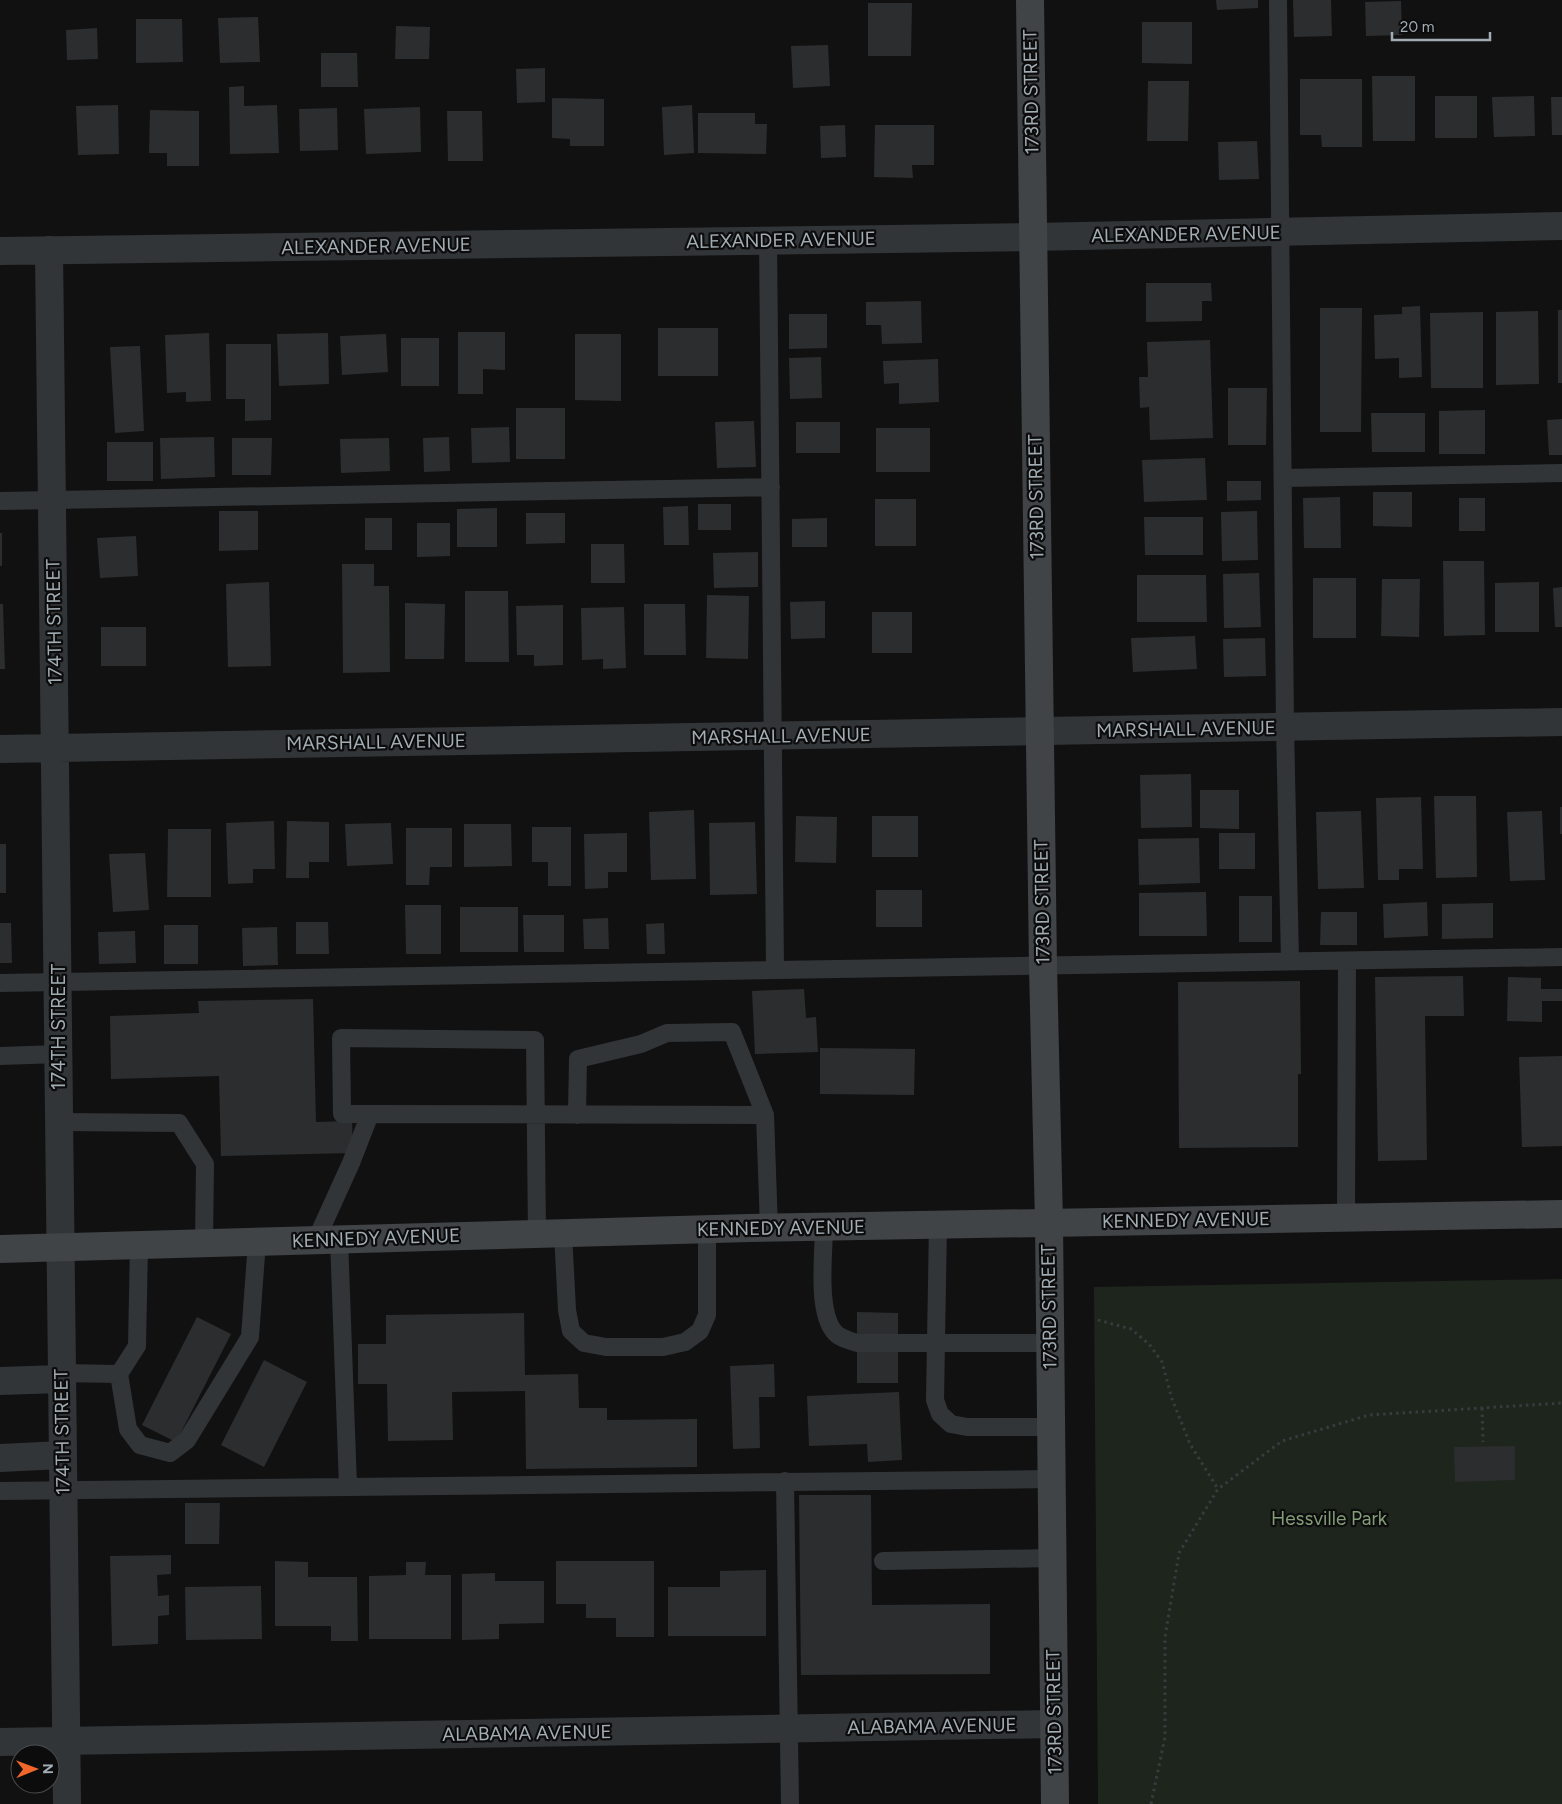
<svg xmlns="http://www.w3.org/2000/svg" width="1562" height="1804" font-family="Figtree,sans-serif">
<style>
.green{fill:#1e251d}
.building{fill:#2c2d2e}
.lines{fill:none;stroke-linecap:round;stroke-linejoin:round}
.path{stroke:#383c3e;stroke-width:3;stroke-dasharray:2.5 4;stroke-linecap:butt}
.lane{stroke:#323537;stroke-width:18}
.street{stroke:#323537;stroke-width:28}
.secondary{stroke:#404447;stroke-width:28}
.labels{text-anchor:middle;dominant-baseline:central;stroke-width:4.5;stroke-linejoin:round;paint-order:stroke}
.street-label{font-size:19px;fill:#a2adb3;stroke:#0c0c0d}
.park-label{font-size:19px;fill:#849e79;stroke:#0c0c0d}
</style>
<rect width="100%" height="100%" fill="#111112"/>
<path class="green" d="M 1562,1279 L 1562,1804 L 1098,1804 L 1094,1287 Z"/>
<path class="building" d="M 1216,0 L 1258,0 L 1258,8 L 1217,10 Z
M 1293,0 L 1331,0 L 1332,36 L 1294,37 Z
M 1401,1 L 1402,35 L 1366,36 L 1365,2 Z
M 868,3 L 912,3 L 911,56 L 868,56 Z
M 258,17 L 260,62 L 220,63 L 218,18 Z
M 136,19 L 182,19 L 183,62 L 136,63 Z
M 1142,22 L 1192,22 L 1192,64 L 1142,63 Z
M 396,26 L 430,27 L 429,59 L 395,59 Z
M 97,28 L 98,59 L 67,60 L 66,30 Z
M 828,45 L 830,86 L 793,88 L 791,46 Z
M 321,53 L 357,53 L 358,87 L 321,87 Z
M 545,68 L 545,102 L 517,103 L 516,69 Z
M 1372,76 L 1415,76 L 1415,141 L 1373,141 Z
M 1300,79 L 1362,79 L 1362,147 L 1322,147 L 1321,135 L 1300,135 Z
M 1148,81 L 1189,81 L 1188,141 L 1147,141 Z
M 244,86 L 244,106 L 277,105 L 279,153 L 230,154 L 229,87 Z
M 1435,96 L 1477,96 L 1477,138 L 1435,138 Z
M 1534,96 L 1535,136 L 1494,137 L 1492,97 Z
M 1551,97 L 1562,97 L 1562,135 L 1552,135 Z
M 552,98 L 604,99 L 604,146 L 570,146 L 570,139 L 552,138 Z
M 118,105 L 119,154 L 78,155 L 76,106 Z
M 692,105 L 694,153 L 664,155 L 662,107 Z
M 420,107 L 421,152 L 366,154 L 364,109 Z
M 337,108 L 338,150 L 300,151 L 299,109 Z
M 150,110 L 199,111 L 199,166 L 167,166 L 167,153 L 149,153 Z
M 447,111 L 482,111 L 483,161 L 448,161 Z
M 698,113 L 755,113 L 755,124 L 767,124 L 766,154 L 698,153 Z
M 845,125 L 846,157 L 821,158 L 820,126 Z
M 875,125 L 934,125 L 934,165 L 912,165 L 913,178 L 874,177 Z
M 1257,141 L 1259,179 L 1219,180 L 1218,142 Z
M 1146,283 L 1211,283 L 1212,301 L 1202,301 L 1202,321 L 1146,322 Z
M 921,301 L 922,343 L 882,344 L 881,325 L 866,325 L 866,302 Z
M 1420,306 L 1422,377 L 1399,378 L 1399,358 L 1375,359 L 1374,315 L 1402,314 L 1402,307 Z
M 1320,308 L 1362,308 L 1361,432 L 1320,432 Z
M 1558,310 L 1562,310 L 1562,383 L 1558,383 Z
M 1538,311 L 1539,384 L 1496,385 L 1496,312 Z
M 1483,312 L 1483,388 L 1431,388 L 1430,313 Z
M 789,314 L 827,314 L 827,348 L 789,349 Z
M 658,328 L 718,328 L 718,376 L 658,376 Z
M 458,332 L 505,332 L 505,370 L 483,369 L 483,394 L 458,394 Z
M 209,333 L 211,401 L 186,402 L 186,392 L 167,393 L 165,335 Z
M 328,333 L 329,384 L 279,386 L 277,334 Z
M 386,334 L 388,372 L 342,375 L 340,336 Z
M 575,334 L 621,334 L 621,401 L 575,400 Z
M 401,338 L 439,338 L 439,386 L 401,386 Z
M 1210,340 L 1213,438 L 1150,440 L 1149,407 L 1140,408 L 1139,377 L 1148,377 L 1147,342 Z
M 226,344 L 271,344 L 271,420 L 245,421 L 245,399 L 226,399 Z
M 140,346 L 144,431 L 115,433 L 110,347 Z
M 821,357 L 822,398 L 790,399 L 789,358 Z
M 938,359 L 939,402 L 899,404 L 899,383 L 884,384 L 883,361 Z
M 1228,388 L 1267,388 L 1266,445 L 1228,445 Z
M 516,408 L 565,408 L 565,459 L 516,459 Z
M 1485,410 L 1485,454 L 1439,454 L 1439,411 Z
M 1371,413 L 1425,413 L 1425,452 L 1372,452 Z
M 1562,419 L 1562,455 L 1549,455 L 1547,420 Z
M 754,421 L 756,467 L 717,468 L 715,422 Z
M 796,422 L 840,422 L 840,453 L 796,453 Z
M 509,427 L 510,462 L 472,463 L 471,428 Z
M 876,428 L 930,428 L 930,472 L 876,472 Z
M 214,437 L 215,477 L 161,479 L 160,438 Z
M 449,437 L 450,471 L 424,472 L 423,438 Z
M 232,438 L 272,438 L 271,475 L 232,475 Z
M 389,438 L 390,471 L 341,473 L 340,439 Z
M 107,442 L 153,442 L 153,481 L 107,481 Z
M 1205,458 L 1207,500 L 1144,502 L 1142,460 Z
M 1227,481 L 1261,481 L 1261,500 L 1227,501 Z
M 1373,492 L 1412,492 L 1412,527 L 1373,526 Z
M 1340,497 L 1341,548 L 1304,548 L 1303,498 Z
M 1459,498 L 1485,498 L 1485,531 L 1459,531 Z
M 875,499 L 916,499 L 916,546 L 875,546 Z
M 698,504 L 731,504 L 731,530 L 698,530 Z
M 688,506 L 689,545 L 664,545 L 663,507 Z
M 497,508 L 497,547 L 457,547 L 457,509 Z
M 219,511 L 258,511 L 258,550 L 219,551 Z
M 1257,511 L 1258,560 L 1222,561 L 1221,512 Z
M 526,513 L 565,513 L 565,543 L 526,544 Z
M 1144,517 L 1203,517 L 1203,555 L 1145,555 Z
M 365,518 L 392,518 L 392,550 L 365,550 Z
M 827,518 L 827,547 L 792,547 L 792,519 Z
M 417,523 L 450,523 L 450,556 L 417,557 Z
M 0,533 L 2,533 L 2,566 L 0,566 Z
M 136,536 L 138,576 L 100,578 L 97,538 Z
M 591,544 L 624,544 L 625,583 L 591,583 Z
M 758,552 L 758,587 L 714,588 L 713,553 Z
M 1443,561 L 1484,561 L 1485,635 L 1444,636 Z
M 342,564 L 374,564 L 374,586 L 389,586 L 390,672 L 343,673 Z
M 1259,573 L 1261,627 L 1224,628 L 1223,574 Z
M 1137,575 L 1206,575 L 1207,622 L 1137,622 Z
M 1313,578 L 1356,578 L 1356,638 L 1313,638 Z
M 1382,579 L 1420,579 L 1419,637 L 1381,636 Z
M 269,582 L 271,666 L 228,667 L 226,584 Z
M 1539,582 L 1539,632 L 1495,632 L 1495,583 Z
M 1562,587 L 1562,627 L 1555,627 L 1553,588 Z
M 465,591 L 508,591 L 509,662 L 465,662 Z
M 707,595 L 749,596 L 748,659 L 706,658 Z
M 825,601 L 825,638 L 791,639 L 790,602 Z
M 405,603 L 445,604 L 444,659 L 405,659 Z
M 0,604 L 3,604 L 5,669 L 0,669 Z
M 644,604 L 685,604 L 686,655 L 644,655 Z
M 563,605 L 563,665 L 534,666 L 534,655 L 517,655 L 516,606 Z
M 624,607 L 626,668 L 603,669 L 603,659 L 582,660 L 581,608 Z
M 872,612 L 912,612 L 912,653 L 872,653 Z
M 101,627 L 146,627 L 146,666 L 101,666 Z
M 1195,636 L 1197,669 L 1133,672 L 1131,638 Z
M 1265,638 L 1266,676 L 1224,677 L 1223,639 Z
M 1191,774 L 1192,827 L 1141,828 L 1140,775 Z
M 1200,790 L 1239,790 L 1239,829 L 1200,828 Z
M 1434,796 L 1476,796 L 1477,877 L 1436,878 Z
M 1421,797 L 1423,869 L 1399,869 L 1399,880 L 1378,880 L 1376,798 Z
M 1560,807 L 1562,807 L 1562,834 L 1560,834 Z
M 694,810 L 696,879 L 651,880 L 649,812 Z
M 1361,811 L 1364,888 L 1318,889 L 1316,812 Z
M 1542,811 L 1545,880 L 1510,881 L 1507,812 Z
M 796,816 L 837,817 L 836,863 L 795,862 Z
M 872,816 L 918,816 L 918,857 L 872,857 Z
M 274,821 L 275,869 L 253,869 L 253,883 L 228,884 L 226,823 Z
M 287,821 L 329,822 L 329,862 L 309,862 L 309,878 L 286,878 Z
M 755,822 L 757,894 L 710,895 L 709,823 Z
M 391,823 L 393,864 L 347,866 L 345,824 Z
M 464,824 L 511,824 L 512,866 L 464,867 Z
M 532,827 L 571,827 L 571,886 L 548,886 L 548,862 L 532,862 Z
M 406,828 L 452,828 L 452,867 L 430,867 L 429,885 L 406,885 Z
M 168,829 L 211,829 L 211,897 L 167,897 Z
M 627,833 L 627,872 L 608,872 L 608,888 L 585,889 L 584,834 Z
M 1219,833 L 1255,833 L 1255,869 L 1219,869 Z
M 1199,838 L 1200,883 L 1139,885 L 1138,839 Z
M 0,844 L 6,844 L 6,893 L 0,893 Z
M 145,853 L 149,910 L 113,912 L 109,854 Z
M 876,890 L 922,890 L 922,927 L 876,927 Z
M 1206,892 L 1207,936 L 1139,936 L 1139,893 Z
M 1239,896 L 1272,896 L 1272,942 L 1239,942 Z
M 1427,902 L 1428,936 L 1384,938 L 1383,904 Z
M 1493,903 L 1493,938 L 1442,939 L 1442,904 Z
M 405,905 L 441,905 L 441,954 L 406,954 Z
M 460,907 L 518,907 L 518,952 L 460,952 Z
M 1321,912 L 1357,912 L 1357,945 L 1320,945 Z
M 523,915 L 564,915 L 564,952 L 524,952 Z
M 608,918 L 609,949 L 584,949 L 583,919 Z
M 296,922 L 328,922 L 329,954 L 296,954 Z
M 0,923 L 11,923 L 12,963 L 0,963 Z
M 664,923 L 665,954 L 647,954 L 646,924 Z
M 164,925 L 198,925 L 198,964 L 164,964 Z
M 277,927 L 278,965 L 243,966 L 242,928 Z
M 135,931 L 136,963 L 99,964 L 98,932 Z
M 1463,976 L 1464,1016 L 1425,1016 L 1427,1160 L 1378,1161 L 1375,977 Z
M 1508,977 L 1541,978 L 1541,989 L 1562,989 L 1562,1001 L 1542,1001 L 1542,1022 L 1507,1021 Z
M 1300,981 L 1301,1074 L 1298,1074 L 1298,1147 L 1179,1148 L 1178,982 Z
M 804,989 L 806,1018 L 816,1017 L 818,1052 L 755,1054 L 752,991 Z
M 313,999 L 316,1122 L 352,1121 L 353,1153 L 221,1156 L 219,1076 L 111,1079 L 110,1016 L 199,1013 L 198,1001 Z
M 820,1048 L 915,1049 L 914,1095 L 820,1094 Z
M 1562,1056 L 1562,1146 L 1522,1147 L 1519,1057 Z
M 857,1312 L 898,1313 L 898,1383 L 857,1383 Z
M 524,1313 L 525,1375 L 578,1374 L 579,1408 L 607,1408 L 607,1420 L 697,1419 L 697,1467 L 526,1469 L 525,1391 L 452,1392 L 453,1440 L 388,1441 L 387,1384 L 358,1384 L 358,1344 L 386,1344 L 386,1315 Z
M 197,1317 L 231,1334 L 176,1442 L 142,1425 Z
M 264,1360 L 307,1382 L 264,1467 L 221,1445 Z
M 774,1364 L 775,1397 L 759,1397 L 760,1448 L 733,1449 L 730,1366 Z
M 899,1392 L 902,1460 L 868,1462 L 867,1444 L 809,1446 L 807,1396 Z
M 1515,1446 L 1515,1480 L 1455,1482 L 1454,1447 Z
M 799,1495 L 871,1495 L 872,1605 L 990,1604 L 990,1674 L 801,1675 Z
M 185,1503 L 220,1503 L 219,1544 L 185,1544 Z
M 171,1555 L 171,1574 L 157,1575 L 158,1596 L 169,1595 L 169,1615 L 158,1616 L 158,1644 L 112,1646 L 110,1556 Z
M 275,1561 L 308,1562 L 308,1577 L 357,1577 L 358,1641 L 331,1641 L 331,1626 L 275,1626 Z
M 556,1561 L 654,1561 L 654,1637 L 616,1637 L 616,1618 L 586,1618 L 586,1604 L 556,1604 Z
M 406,1562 L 426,1562 L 425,1575 L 451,1575 L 451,1639 L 369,1639 L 369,1576 L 406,1575 Z
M 766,1570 L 766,1636 L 668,1636 L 668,1587 L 720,1587 L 720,1571 Z
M 495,1573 L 495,1581 L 544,1581 L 544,1623 L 499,1624 L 499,1639 L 462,1640 L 462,1574 Z
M 261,1586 L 262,1639 L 186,1640 L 185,1587 Z"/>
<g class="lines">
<path class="path" d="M 1098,1320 L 1131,1329 L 1149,1344 L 1162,1362 L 1172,1399 L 1190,1444 L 1218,1489
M 1482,1408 L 1483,1442
M 1151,1804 L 1165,1737 L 1165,1637 L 1179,1553 L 1218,1489 L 1282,1441 L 1369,1415 L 1562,1403"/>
<path class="lane" d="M 1278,0 L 1285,727 L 1290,961
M 768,240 L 775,970
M 1283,478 L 1562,473
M 0,501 L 771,487
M 0,983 L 1562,957
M 0,1056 L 59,1054
M 577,1115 L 578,1059 L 641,1044 L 667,1033 L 732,1032 L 765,1115 L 769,1228
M 59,1122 L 179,1123 L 205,1164 L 204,1243
M 1346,1217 L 1347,961
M 938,1224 L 935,1400 L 940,1414 L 951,1424 L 967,1427 L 1051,1427
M 824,1227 C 824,1253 815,1320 839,1336 C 844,1339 851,1341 857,1343 L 1050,1343
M 563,1233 L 567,1310 L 571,1331 L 584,1343 L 606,1347 L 663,1347 L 685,1342 L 700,1331 L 707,1315 L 707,1229
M 537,1234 L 535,1040 L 341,1038 L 342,1114 L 370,1114 C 502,1115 634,1115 765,1115
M 339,1239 L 348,1486
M 316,1240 L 351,1163 L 370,1114
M 61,1373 L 119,1374 L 128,1429 L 140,1445 L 170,1453 L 187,1440 L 250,1337 L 257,1241
M 119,1374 L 137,1346 L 139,1245
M 785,1481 L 790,1804
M 0,1491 L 1051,1479
M 883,1561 L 1052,1558"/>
<path class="street" d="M 49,250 L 67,1804
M 0,251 L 1033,237 L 1562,226
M 0,749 L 1562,722
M 0,1381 L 61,1379
M 0,1458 L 62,1455
M 0,1742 L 1054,1724"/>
<path class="secondary" d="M 1030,0 L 1043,966 L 1049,1222 L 1055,1804
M 0,1249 L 749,1228 L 1562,1214"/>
</g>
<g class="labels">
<g class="street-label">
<text transform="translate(1031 92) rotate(-91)">173RD STREET</text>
<text transform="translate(1186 234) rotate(-1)">ALEXANDER AVENUE</text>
<text transform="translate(781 240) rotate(-1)">ALEXANDER AVENUE</text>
<text transform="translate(376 246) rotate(-1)">ALEXANDER AVENUE</text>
<text transform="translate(1036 497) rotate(-91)">173RD STREET</text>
<text transform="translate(54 622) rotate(-91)">174TH STREET</text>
<text transform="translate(1186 729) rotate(-1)">MARSHALL AVENUE</text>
<text transform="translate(781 736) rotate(-1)">MARSHALL AVENUE</text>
<text transform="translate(376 742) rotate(-1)">MARSHALL AVENUE</text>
<text transform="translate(1042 902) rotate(-91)">173RD STREET</text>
<text transform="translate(58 1027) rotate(-90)">174TH STREET</text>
<text transform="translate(1186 1220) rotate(-1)">KENNEDY AVENUE</text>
<text transform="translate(781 1228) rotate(-1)">KENNEDY AVENUE</text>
<text transform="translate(376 1238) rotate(-2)">KENNEDY AVENUE</text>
<text transform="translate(1049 1307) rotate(-91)">173RD STREET</text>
<text transform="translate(62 1432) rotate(-91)">174TH STREET</text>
<text transform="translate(1054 1712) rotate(-91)">173RD STREET</text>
<text transform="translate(932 1726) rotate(-1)">ALABAMA AVENUE</text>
<text transform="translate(527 1733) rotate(-1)">ALABAMA AVENUE</text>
</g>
<g class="park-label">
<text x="1329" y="1518">Hessville Park</text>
</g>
</g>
<g transform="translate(35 1769) rotate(89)"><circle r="24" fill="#0c0c0d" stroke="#484c4f"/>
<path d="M0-4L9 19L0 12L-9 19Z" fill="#f0662b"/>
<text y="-8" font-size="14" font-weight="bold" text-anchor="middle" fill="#a2adb3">N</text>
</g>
<path d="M1392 32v8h98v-8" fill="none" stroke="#a2adb3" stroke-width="2.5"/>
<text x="1400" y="32" font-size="15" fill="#a2adb3" stroke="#0c0c0d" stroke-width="4" paint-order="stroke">20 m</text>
</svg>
